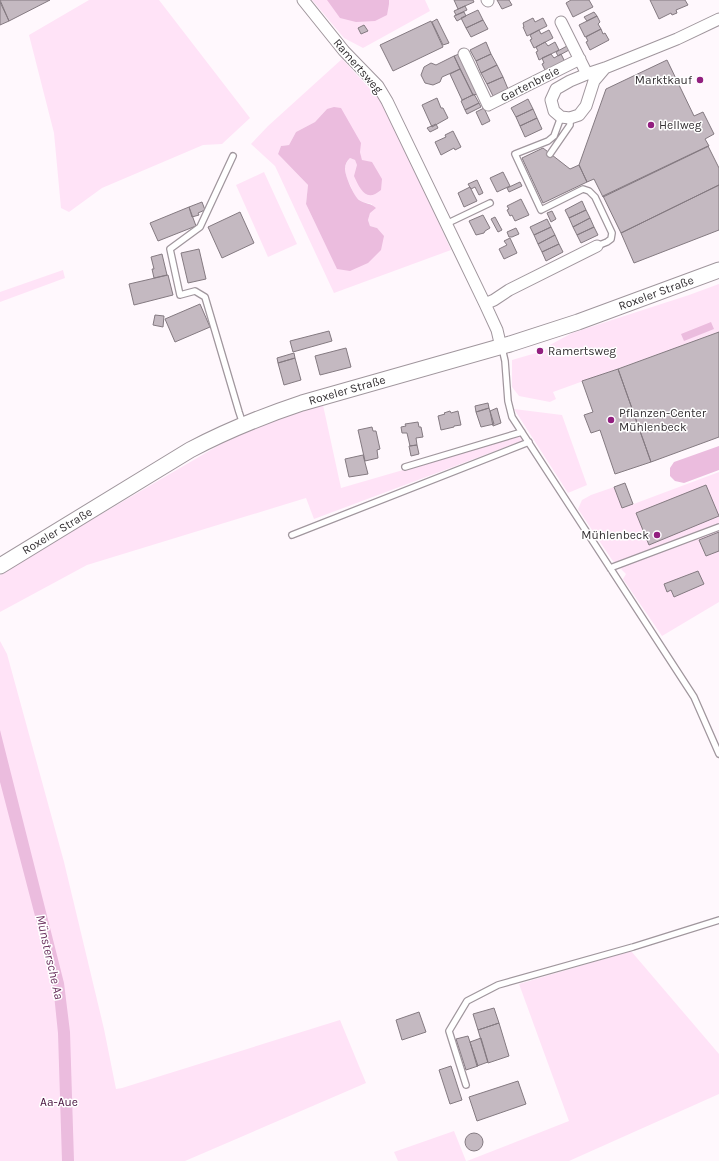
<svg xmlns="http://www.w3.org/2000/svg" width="719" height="1161" font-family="Karla,sans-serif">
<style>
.green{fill:#ffe3f7;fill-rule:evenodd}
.water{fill:#ebbcde}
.building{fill:#c4b9c1;stroke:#847a81}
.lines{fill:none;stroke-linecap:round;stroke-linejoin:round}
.service-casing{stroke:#a0969d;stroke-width:8}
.minor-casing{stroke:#a0969d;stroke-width:13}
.secondary-casing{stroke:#a0969d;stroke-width:17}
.service{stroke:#fff;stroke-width:5.5}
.minor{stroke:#fff;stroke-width:11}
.secondary{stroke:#fff;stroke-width:15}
.poi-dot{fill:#921f7f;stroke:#fff;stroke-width:1.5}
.labels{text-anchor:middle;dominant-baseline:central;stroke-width:3;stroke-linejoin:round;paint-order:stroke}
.street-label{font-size:12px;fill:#332f32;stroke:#fff}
.poi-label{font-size:12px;fill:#332f32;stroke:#fff;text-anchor:start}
.park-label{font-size:12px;fill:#46103c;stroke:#fff}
.water-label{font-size:13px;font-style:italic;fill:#6c3460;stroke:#fff}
</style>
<rect width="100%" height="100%" fill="#fff8fd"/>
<path class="green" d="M 89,0 L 159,0 L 250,118 L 222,144 L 203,145 L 102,188 L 69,212 L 61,208 L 54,133 L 29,35 Z
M 312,0 L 425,0 L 430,11 L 363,48 L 344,38 Z
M 342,59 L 386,106 L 451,250 L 334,293 L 275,166 L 251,144 L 268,126 ZM 327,109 L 360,152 L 362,161 L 357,164 L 355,160 L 350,158 C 341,168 346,176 351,187 C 353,191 354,196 357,198 C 361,202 367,203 372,204 L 368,220 L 370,226 L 377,228 L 337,268 L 306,204 L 308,185 L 278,154 L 281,146 L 289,145 L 296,132 L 315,122 Z
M 264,172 L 297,244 L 268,257 L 236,185 Z
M 63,270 L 65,278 L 0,302 L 0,292 Z
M 719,284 L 719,332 L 553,392 L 556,399 L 550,402 L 519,396 L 512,387 L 512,360 L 536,353 L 537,354 L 544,352 L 544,350 L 551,348 L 550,345 L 572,333 L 689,295 Z
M 323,405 L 341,488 L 520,436 L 522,441 L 314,519 L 306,498 L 87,565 L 0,612 L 0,575 L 69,533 L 250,427 Z
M 514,409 L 562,415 L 587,485 L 568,493 Z
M 719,472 L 719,602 L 662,636 L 623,579 L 626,574 L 612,560 L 578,509 L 582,500 L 591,495 L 614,487 L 623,508 Z
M 0,641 L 7,654 L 64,862 L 104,1029 L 116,1089 L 122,1088 L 340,1020 L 366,1083 L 185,1161 L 0,1161 Z
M 631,951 L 719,1054 L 719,1094 L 569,1161 L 467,1161 L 569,1121 L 519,984 Z
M 454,1131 L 466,1161 L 398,1161 L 394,1152 Z"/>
<path class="water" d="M 327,0 L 389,0 L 389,4 L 387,15 L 375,21 L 356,22 L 340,18 Z
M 334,107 L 341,108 L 361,143 L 360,152 L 362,160 L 372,162 L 382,179 L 381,190 C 366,203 360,189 354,176 L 357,165 L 355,160 L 350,158 C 347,161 345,164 345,169 C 345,176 354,196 359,200 C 365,204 371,203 376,208 L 370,213 L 368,220 L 370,226 L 377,228 L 384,236 L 381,250 L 368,263 L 350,271 L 337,269 L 306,204 L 308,185 L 278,154 L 281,146 L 289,145 L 296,132 L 315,122 L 327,109 Z
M 711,322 L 714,329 L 684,341 L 681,334 Z
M 719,446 L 719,470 L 684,483 L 675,481 L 670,476 L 670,468 L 674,462 Z
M 0,730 L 64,983 L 70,1032 L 74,1161 L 62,1161 L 58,1033 L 53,985 L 0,782 Z"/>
<path class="building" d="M 0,0 L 50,0 L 9,21 Z
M 454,0 L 473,0 L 474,2 L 458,9 Z
M 497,0 L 509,0 L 512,5 L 502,9 Z
M 571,0 L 589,0 L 593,7 L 573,17 L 566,3 Z
M 650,0 L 685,0 L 688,5 L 676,10 L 677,13 L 672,15 L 671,13 L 659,19 Z
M 0,2 L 9,21 L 0,25 Z
M 465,6 L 467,10 L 456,15 L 454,11 Z
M 478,10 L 483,20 L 466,28 L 461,18 Z
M 464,12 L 466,16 L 457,21 L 454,16 Z
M 594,12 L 597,16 L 587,21 L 584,17 Z
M 597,16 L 600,22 L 598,24 L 601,29 L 585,37 L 579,25 Z
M 533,18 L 535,22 L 543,18 L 547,26 L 527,36 L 523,27 L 524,27 L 523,23 Z
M 437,19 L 449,43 L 443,45 L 432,22 Z
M 483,20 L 488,29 L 471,37 L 466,28 Z
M 431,21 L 443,47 L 393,71 L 380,45 Z
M 364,25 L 368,31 L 361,34 L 358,28 Z
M 601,29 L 603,34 L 605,33 L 609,40 L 590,50 L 586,42 L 588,41 L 586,37 Z
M 539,30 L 541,34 L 549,30 L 553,38 L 534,48 L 530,40 L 532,39 L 530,35 Z
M 486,42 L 491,54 L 476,61 L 470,50 Z
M 545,42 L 548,46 L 555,42 L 559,50 L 539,60 L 536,52 L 538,51 L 536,47 Z
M 567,46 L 569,50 L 558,56 L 556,52 Z
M 459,54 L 477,93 L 475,95 L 473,95 L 454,56 Z
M 491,54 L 497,65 L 481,73 L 476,61 Z
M 551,54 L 554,58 L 561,54 L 565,62 L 546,72 L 542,64 L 544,63 L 542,58 Z
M 454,56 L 460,69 L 442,77 L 440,82 L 433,85 L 425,83 L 421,75 L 424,67 L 431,63 L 436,65 Z
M 667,60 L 694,116 L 703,112 L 714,134 L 705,139 L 709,146 L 603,197 L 594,179 L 587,182 L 579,165 L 606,89 Z
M 497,65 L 503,77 L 487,84 L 481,73 Z
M 460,69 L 473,95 L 462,100 L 450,74 Z
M 503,77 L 508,89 L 493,96 L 487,84 Z
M 474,94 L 479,103 L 465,110 L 461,101 Z
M 437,98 L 441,108 L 443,108 L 448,118 L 432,127 L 422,105 Z
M 528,99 L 533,109 L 516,117 L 511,108 Z
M 479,103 L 481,107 L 467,114 L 465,110 Z
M 484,108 L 490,121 L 482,125 L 476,112 Z
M 533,109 L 537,118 L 520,126 L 516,117 Z
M 537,118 L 542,129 L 525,137 L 520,126 Z
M 436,124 L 438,128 L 430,132 L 427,128 Z
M 453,131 L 461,147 L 455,150 L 454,148 L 441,155 L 435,142 L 446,137 L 445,135 Z
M 708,146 L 719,168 L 719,185 L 621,233 L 603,196 Z
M 543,148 L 570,169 L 579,165 L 587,182 L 543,203 L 522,158 Z
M 503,172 L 510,186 L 497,192 L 490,178 Z
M 477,180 L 483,193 L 479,195 L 475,187 L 471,189 L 468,184 Z
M 520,182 L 522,186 L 509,192 L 507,188 Z
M 719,185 L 719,230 L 634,263 L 621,233 Z
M 470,187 L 477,201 L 464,207 L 458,193 Z
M 521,199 L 529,215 L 515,221 L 512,215 L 510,216 L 507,210 L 509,209 L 507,206 Z
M 582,201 L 586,210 L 569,218 L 565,210 Z
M 202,202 L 205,210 L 198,213 L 199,215 L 192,217 L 189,207 Z
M 189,207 L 196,226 L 158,241 L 150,223 Z
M 586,210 L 590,218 L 573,227 L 569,218 Z
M 552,211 L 556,219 L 551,222 L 547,213 Z
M 240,212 L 254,243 L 222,258 L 208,227 Z
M 483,215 L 490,228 L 485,231 L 484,233 L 476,235 L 469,221 Z
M 495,217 L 502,230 L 498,232 L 491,219 Z
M 590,218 L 594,227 L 577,235 L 573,227 Z
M 547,219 L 551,227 L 534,235 L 530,227 Z
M 551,227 L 555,235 L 538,244 L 534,235 Z
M 594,227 L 598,235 L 581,243 L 577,235 Z
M 516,228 L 519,234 L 512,237 L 509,237 L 507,232 Z
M 555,235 L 559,244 L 542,252 L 538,244 Z
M 510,238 L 517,253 L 504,259 L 499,249 L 507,245 L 504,241 Z
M 559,244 L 563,252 L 546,261 L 542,252 Z
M 199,249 L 206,279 L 188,283 L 181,253 Z
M 162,254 L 167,275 L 154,278 L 152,269 L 154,269 L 151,257 Z
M 168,275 L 173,295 L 134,305 L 129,284 Z
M 200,304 L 210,327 L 175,342 L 165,319 Z
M 155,315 L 164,316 L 163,327 L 153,325 Z
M 329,331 L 332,341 L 293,352 L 290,341 Z
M 719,332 L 719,437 L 651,462 L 618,369 Z
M 346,348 L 351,367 L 320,375 L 315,356 Z
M 294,353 L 295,358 L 278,363 L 277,358 Z
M 295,358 L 301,380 L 284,385 L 278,363 Z
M 618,369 L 651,462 L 615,474 L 600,430 L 591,433 L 584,415 L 593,412 L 582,381 Z
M 488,403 L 489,408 L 476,412 L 475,406 Z
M 489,408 L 494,424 L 481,427 L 476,412 Z
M 497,408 L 501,423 L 493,426 L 490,411 Z
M 450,411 L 451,413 L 458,411 L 461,425 L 454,426 L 454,427 L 441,430 L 438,416 L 445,414 L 444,413 Z
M 418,422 L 419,427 L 421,427 L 423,437 L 416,438 L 417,445 L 410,446 L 407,433 L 402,433 L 401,427 L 406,426 L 405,424 Z
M 372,427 L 373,431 L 376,431 L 380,449 L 377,450 L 378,458 L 365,461 L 358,430 Z
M 417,445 L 419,454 L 411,456 L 409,446 Z
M 363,455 L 368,474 L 349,477 L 345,459 Z
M 625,483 L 633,504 L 622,508 L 614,487 Z
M 706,485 L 719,516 L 649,545 L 636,513 Z
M 719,532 L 719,551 L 706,556 L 699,540 Z
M 698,571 L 704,584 L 674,597 L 671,590 L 667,592 L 664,584 Z
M 494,1008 L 499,1023 L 478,1030 L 473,1014 Z
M 419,1012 L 426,1032 L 402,1040 L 396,1020 Z
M 499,1023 L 509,1056 L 488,1063 L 478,1030 Z
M 468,1036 L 478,1066 L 466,1070 L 456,1039 Z
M 481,1038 L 488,1062 L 477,1066 L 470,1042 Z
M 451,1066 L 462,1100 L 450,1104 L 439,1070 Z
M 518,1081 L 526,1104 L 477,1121 L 469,1097 Z
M465 1142a9 9 0 1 1 18 0a9 9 0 1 1-18 0Z"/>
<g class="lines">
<defs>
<path id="service" d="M 561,117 L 554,136 L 548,141 L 515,154 L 541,210 L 583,189 L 589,191 L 595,197 L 612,233 L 611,239 L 607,242 L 597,246
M 550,154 L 570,125 L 570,118
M 233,156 L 200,227 L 170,249 L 180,295 L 195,291 L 205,297 L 239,412 L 243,424
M 446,224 L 490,203
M 502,348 L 505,361 L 508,401 L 512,417 L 694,697 L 719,754
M 405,467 L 522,432
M 292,535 L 529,442
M 610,568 L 719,527
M 466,1085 L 449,1031 L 467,1001 L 498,985 L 633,947 L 719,920"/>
<path id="minor" d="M 303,0 L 344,51 L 378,86 L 387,101 L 485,304 L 497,330 L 501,347
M 487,0 L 488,1
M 561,22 L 587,74
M 464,54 L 488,105 L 580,59
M 605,68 L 594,81 L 586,106 L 579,115 L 570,118 L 561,117 L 554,111 L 551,100 L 556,89 L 570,81 L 587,74 L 605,68 L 677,39 L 719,19
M 485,304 L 494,300 L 509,290 L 597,246"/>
<path id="secondary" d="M 0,566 L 190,450 C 226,431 263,416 302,403 L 510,344 L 578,322 L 719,270"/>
</defs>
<use href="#service" class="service-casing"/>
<use href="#minor" class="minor-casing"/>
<use href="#secondary" class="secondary-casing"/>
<use href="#service" class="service"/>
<use href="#minor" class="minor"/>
<use href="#secondary" class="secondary"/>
</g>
<g class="poi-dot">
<circle cx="700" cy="80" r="4"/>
<circle cx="651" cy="125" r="4"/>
<circle cx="540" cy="351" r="4"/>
<circle cx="611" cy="420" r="4"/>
<circle cx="657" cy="535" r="4"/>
</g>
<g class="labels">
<g class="street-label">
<text transform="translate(358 66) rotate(49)">Ramertsweg</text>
<text transform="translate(530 84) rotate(-27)">Gartenbreie</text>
<text transform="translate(656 293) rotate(-20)">Roxeler Straße</text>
<text transform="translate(347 390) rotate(-16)">Roxeler Straße</text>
<text transform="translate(57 531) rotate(-31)">Roxeler Straße</text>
</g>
<g class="poi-label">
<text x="692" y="80" text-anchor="end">Marktkauf</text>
<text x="659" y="125">Hellweg</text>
<text x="548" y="351">Ramertsweg</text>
<text x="619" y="413">Pflanzen-Center<tspan x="619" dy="14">Mühlenbeck</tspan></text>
<text x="649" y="535" text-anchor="end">Mühlenbeck</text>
</g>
<g class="park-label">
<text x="59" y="1102">Aa-Aue</text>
</g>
<g class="water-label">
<text transform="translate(50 957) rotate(77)">Münstersche Aa</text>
</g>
</g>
</svg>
